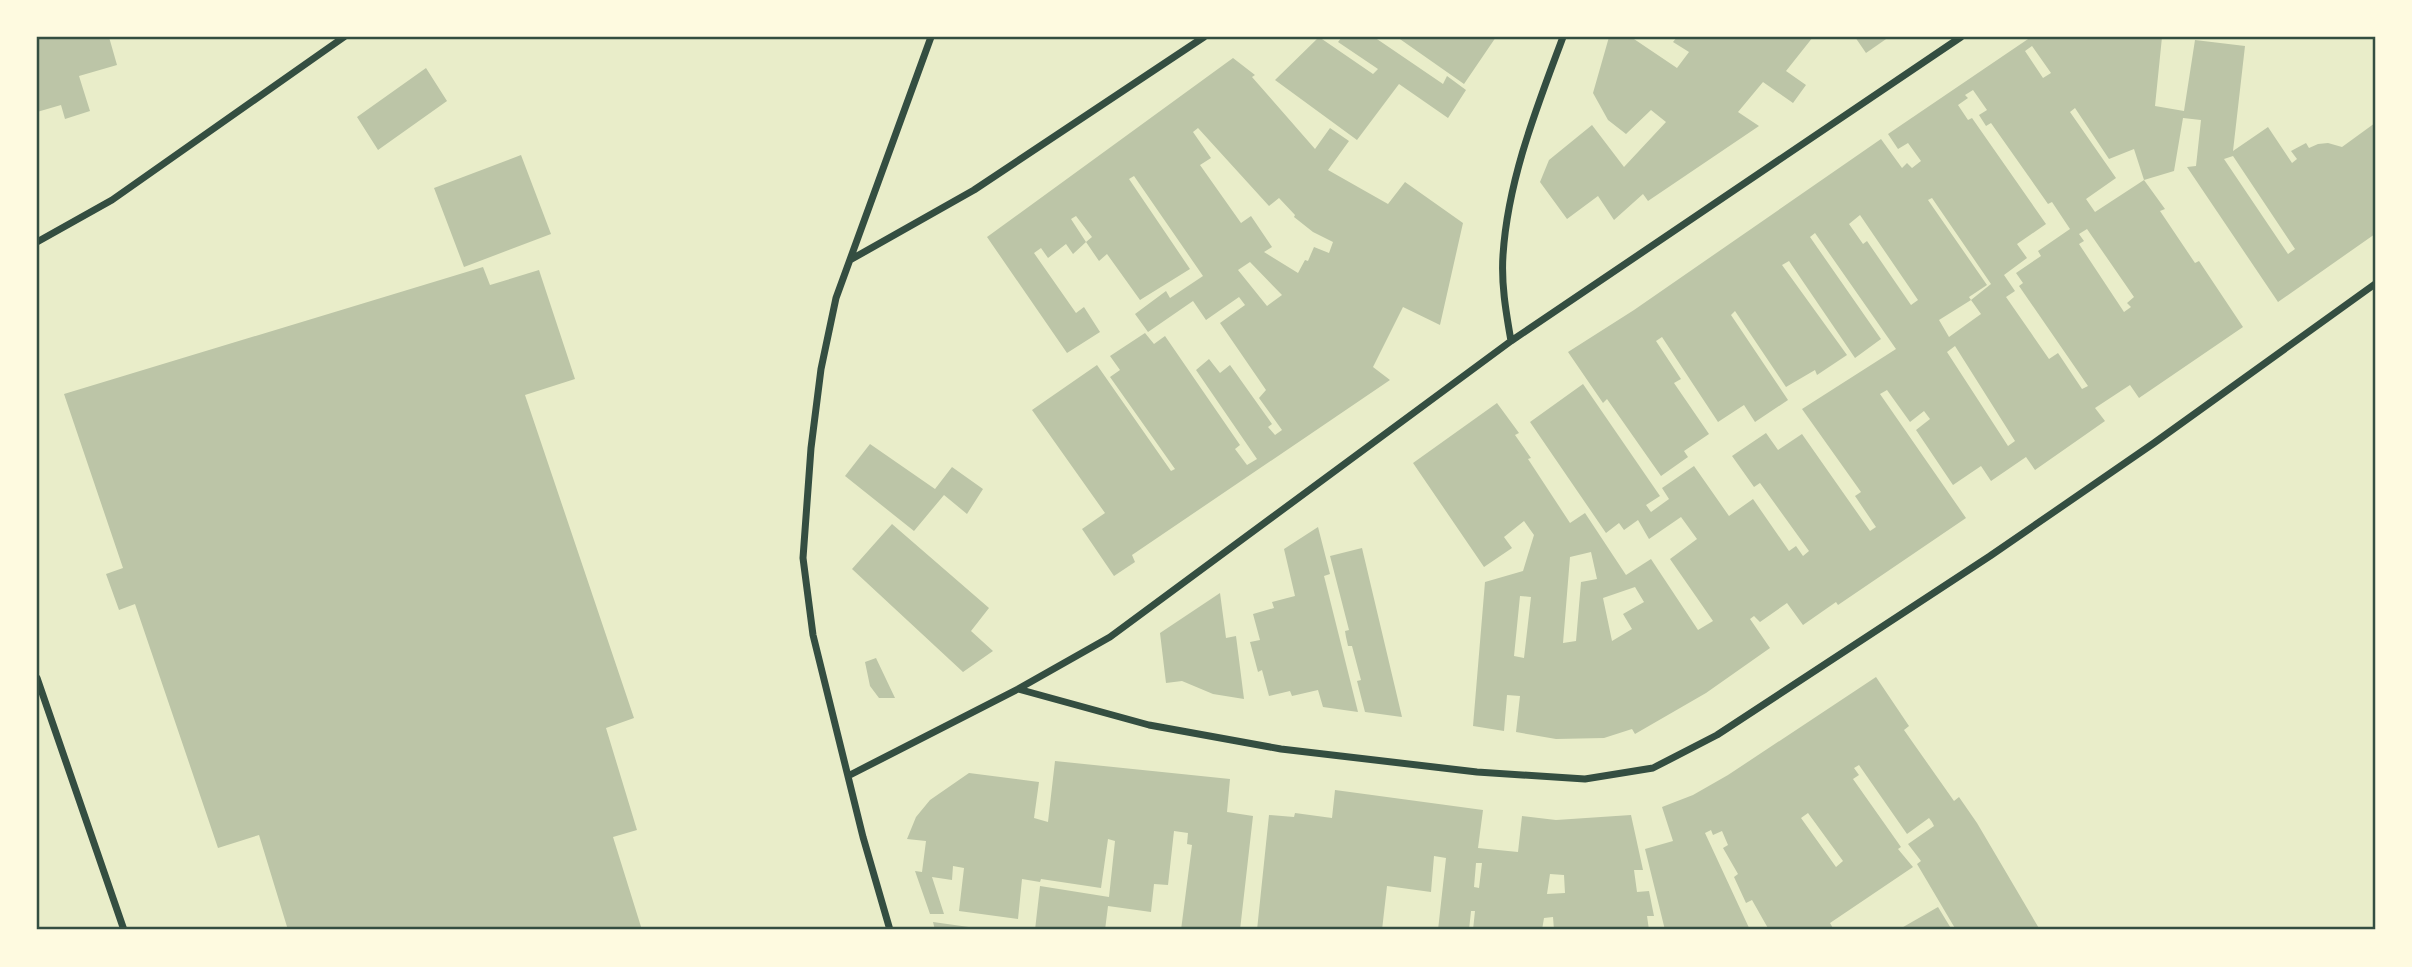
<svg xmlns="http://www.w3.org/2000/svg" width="2412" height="967" font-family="'Varela Round',sans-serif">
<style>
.building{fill:#bcc5a7;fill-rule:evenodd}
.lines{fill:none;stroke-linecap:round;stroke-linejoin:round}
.minor{stroke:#344e41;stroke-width:7}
.neatline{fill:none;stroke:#344e41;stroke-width:2.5}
</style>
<rect width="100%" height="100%" fill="#e9edc9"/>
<path class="building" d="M 37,37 L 109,37 L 117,65 L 79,76 L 90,111 L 65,119 L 61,105 L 37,112 Z
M 1319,37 L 1373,74 L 1378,69 L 1338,42 L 1342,37 L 1374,37 L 1443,84 L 1447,76 L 1466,90 L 1448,118 L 1399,84 L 1357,140 L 1275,80 Z
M 1397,37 L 1496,37 L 1464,84 Z
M 1609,37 L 1631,37 L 1677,68 L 1689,52 L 1673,42 L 1677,37 L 1813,37 L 1786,71 L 1806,85 L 1793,103 L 1763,82 L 1738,112 L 1759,126 L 1648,201 L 1643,194 L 1614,220 L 1598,196 L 1567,219 L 1540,182 L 1549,160 L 1592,125 L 1624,167 L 1666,122 L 1651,110 L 1626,134 L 1608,120 L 1593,93 Z
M 1855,37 L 1889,37 L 1866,53 Z
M 2031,37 L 2162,37 L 2155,106 L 2184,111 L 2195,40 L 2245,46 L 2233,151 L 2268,127 L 2292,163 L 2297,159 L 2291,151 L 2306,143 L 2309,148 L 2318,144 L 2328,143 L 2342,147 L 2375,123 L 2375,234 L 2278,302 L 2187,167 L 2196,166 L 2201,120 L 2183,118 L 2174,171 L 2144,180 L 2165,209 L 2160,211 L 2195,263 L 2199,261 L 2243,327 L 2139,398 L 2130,385 L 2095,408 L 2105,421 L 2035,470 L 2026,457 L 1991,481 L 1981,466 L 1953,485 L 1916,430 L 1930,419 L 1924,411 L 1910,422 L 1887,390 L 1880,394 L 1966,518 L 1838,605 L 1836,602 L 1803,625 L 1787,603 L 1760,622 L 1754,616 L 1750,619 L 1770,648 L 1706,693 L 1635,734 L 1632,729 L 1604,738 L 1556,739 L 1516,732 L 1520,696 L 1507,695 L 1504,731 L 1473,726 L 1485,582 L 1523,571 L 1534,535 L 1524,521 L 1504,537 L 1512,548 L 1484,567 L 1413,463 L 1497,403 L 1519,433 L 1515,435 L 1531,458 L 1528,459 L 1570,523 L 1585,513 L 1626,575 L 1651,559 L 1698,630 L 1713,621 L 1670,559 L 1697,539 L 1681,517 L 1649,539 L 1638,520 L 1624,530 L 1619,523 L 1606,533 L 1530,422 L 1583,384 L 1660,496 L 1646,505 L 1651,512 L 1669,499 L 1662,488 L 1694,466 L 1729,516 L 1753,499 L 1789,551 L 1796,546 L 1803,556 L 1809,551 L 1760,483 L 1754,487 L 1732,456 L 1766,433 L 1778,450 L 1802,434 L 1870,531 L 1876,527 L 1855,496 L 1861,492 L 1802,409 L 1896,349 L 1815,233 L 1810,237 L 1881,339 L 1855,358 L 1789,261 L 1782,265 L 1847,355 L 1817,375 L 1815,370 L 1786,387 L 1735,311 L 1731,315 L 1788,400 L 1755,422 L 1744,405 L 1718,422 L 1662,337 L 1656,341 L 1681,379 L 1674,383 L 1709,434 L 1684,451 L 1688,457 L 1661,476 L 1607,399 L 1603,403 L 1568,352 L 1634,310 L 1881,139 L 1902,168 L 1907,163 L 1912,168 L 1921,161 L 1908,143 L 1898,149 L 1888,134 ZM 2032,46 L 2051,73 L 2043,78 L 2025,51 ZM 1973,90 L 1987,110 L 1979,115 L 1986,126 L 1991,123 L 2048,204 L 2052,202 L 2070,229 L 2038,251 L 2041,256 L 2016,273 L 2023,283 L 2019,286 L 2088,386 L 2082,389 L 2058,353 L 2049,359 L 2006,297 L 2015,291 L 2004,275 L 2027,258 L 2017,244 L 2046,224 L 1972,118 L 1968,120 L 1958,105 L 1968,98 L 1965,95 ZM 2075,108 L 2109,159 L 2134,149 L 2144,180 L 2095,212 L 2086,199 L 2116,178 L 2070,112 ZM 2233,156 L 2295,249 L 2288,254 L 2224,159 ZM 1932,198 L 1991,284 L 1971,300 L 1981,314 L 1949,337 L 1939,320 L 1971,300 L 1969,297 L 1987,285 L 1928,200 ZM 1860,215 L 1918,300 L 1911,305 L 1867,241 L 1863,244 L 1849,224 ZM 2087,229 L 2134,297 L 2127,303 L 2131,307 L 2124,312 L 2079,244 L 2084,241 L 2079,234 ZM 1955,346 L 2015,441 L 2008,446 L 1947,352 ZM 1591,552 L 1597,579 L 1581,582 L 1576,641 L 1563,643 L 1570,557 ZM 1635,587 L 1644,602 L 1623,614 L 1632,629 L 1612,641 L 1603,598 ZM 1520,596 L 1531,597 L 1524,658 L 1514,656 Z
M 1233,58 L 1255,75 L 1252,77 L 1315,149 L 1330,128 L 1349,141 L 1328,170 L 1388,204 L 1405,182 L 1463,223 L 1440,325 L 1403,307 L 1373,367 L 1390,380 L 1132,555 L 1135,562 L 1114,576 L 1082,529 L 1105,513 L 1032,410 L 1097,365 L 1171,471 L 1175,469 L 1110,377 L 1120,370 L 1110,356 L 1145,333 L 1154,344 L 1165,336 L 1240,445 L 1235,449 L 1247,465 L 1257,459 L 1196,370 L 1209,359 L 1220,373 L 1230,365 L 1272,424 L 1268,427 L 1275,435 L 1282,430 L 1259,398 L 1266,390 L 1220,323 L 1245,305 L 1239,297 L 1206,320 L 1193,301 L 1148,332 L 1135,314 L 1166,291 L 1170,298 L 1203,276 L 1134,176 L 1129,179 L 1190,269 L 1140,300 L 1107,254 L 1099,261 L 1086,242 L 1073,254 L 1066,244 L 1048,258 L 1041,248 L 1034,253 L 1076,313 L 1084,307 L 1100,332 L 1067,353 L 987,237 ZM 1198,128 L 1269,206 L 1279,198 L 1295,215 L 1294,217 L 1313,232 L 1333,242 L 1329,253 L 1314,247 L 1308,261 L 1305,260 L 1298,273 L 1264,252 L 1272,247 L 1251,216 L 1241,223 L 1200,165 L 1211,158 L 1193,132 ZM 1076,216 L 1092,237 L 1086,242 L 1071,219 ZM 1250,262 L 1282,295 L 1267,306 L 1238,270 Z
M 426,68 L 447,101 L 378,150 L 357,117 Z
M 521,155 L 551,234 L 464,267 L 434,188 Z
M 483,267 L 490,285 L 539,270 L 575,379 L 525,395 L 634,718 L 606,728 L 637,830 L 613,837 L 642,930 L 288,930 L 259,835 L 218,848 L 135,604 L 119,610 L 106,574 L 123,568 L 64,394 Z
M 870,444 L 935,489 L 952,467 L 983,489 L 967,514 L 944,495 L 914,531 L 845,476 Z
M 892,524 L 989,608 L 971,631 L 993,651 L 963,672 L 852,569 Z
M 1318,527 L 1330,574 L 1324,576 L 1358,712 L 1323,707 L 1318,690 L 1292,696 L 1290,691 L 1269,696 L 1262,670 L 1258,672 L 1250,642 L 1260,640 L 1253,614 L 1274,608 L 1272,602 L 1295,596 L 1284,549 Z
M 1362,548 L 1402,717 L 1365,712 L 1357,681 L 1361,680 L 1352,646 L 1348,646 L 1346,637 L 1345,631 L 1349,630 L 1330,556 Z
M 1220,593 L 1226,638 L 1236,636 L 1244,699 L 1213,694 L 1182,681 L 1166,683 L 1160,633 Z
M 876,658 L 895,698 L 879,698 L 870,686 L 865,662 Z
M 1876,677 L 1909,726 L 1904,730 L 1954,801 L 1959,797 L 1977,823 L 2040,930 L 1956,930 L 1917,864 L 1921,861 L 1908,844 L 1934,826 L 1932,822 L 1929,818 L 1907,834 L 1859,765 L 1854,768 L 1859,775 L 1853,779 L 1901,847 L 1898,849 L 1913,867 L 1830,923 L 1834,930 L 1769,930 L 1752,900 L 1746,903 L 1734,877 L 1738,874 L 1723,848 L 1728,845 L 1722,831 L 1713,835 L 1711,830 L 1705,833 L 1750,930 L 1665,930 L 1645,849 L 1673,841 L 1662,807 L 1693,795 L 1728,775 ZM 1808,813 L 1843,861 L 1836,867 L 1801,818 Z
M 1055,761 L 1230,779 L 1227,812 L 1253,816 L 1240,930 L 1181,930 L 1192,845 L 1187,844 L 1188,833 L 1174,831 L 1168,885 L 1154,884 L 1151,912 L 1108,906 L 1105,930 L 1035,930 L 1040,886 L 1109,897 L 1115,841 L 1108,839 L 1101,888 L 1041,879 L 1040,882 L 1022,879 L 1018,919 L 959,911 L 964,868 L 953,866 L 952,880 L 932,877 L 944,914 L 930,914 L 915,871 L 922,872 L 926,841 L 907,839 L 916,817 L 930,800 L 969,773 L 1039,782 L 1034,818 L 1048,822 Z
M 1335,790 L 1483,810 L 1478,848 L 1518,852 L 1522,816 L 1556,820 L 1631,815 L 1643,870 L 1634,870 L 1637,892 L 1649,891 L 1654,916 L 1647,916 L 1649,930 L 1554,930 L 1553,917 L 1544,918 L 1542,930 L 1473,930 L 1475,911 L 1471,911 L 1469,930 L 1438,930 L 1446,858 L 1434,856 L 1431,892 L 1387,886 L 1382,930 L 1257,930 L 1269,815 L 1294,817 L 1295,813 L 1332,818 ZM 1476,863 L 1482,863 L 1479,888 L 1474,887 ZM 1550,874 L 1564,875 L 1565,893 L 1547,894 Z
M 1938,907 L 1952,930 L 1898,930 Z
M 933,922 L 983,929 L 983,930 L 935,930 Z"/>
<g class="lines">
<path class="minor" d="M 37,242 L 112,200 L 344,37
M 850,260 L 974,190 L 1204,37
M 1511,341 C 1506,312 1501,284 1503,255 C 1508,179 1537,107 1563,37
M 37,678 L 124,930
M 1018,689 L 1149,725 L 1281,749 L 1477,772 L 1585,779 L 1653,768 L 1717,735 L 1990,556 L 2154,443 L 2375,284
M 848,776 L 1018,689 L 1110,637 L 1511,341 L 1961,37
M 890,930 L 863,837 L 813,635 L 803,558 L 811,448 L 821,369 L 836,298 L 931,37"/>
</g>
<rect width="2412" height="967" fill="none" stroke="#fefae0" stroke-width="77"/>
<rect x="38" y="38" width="2336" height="890" class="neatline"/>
</svg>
